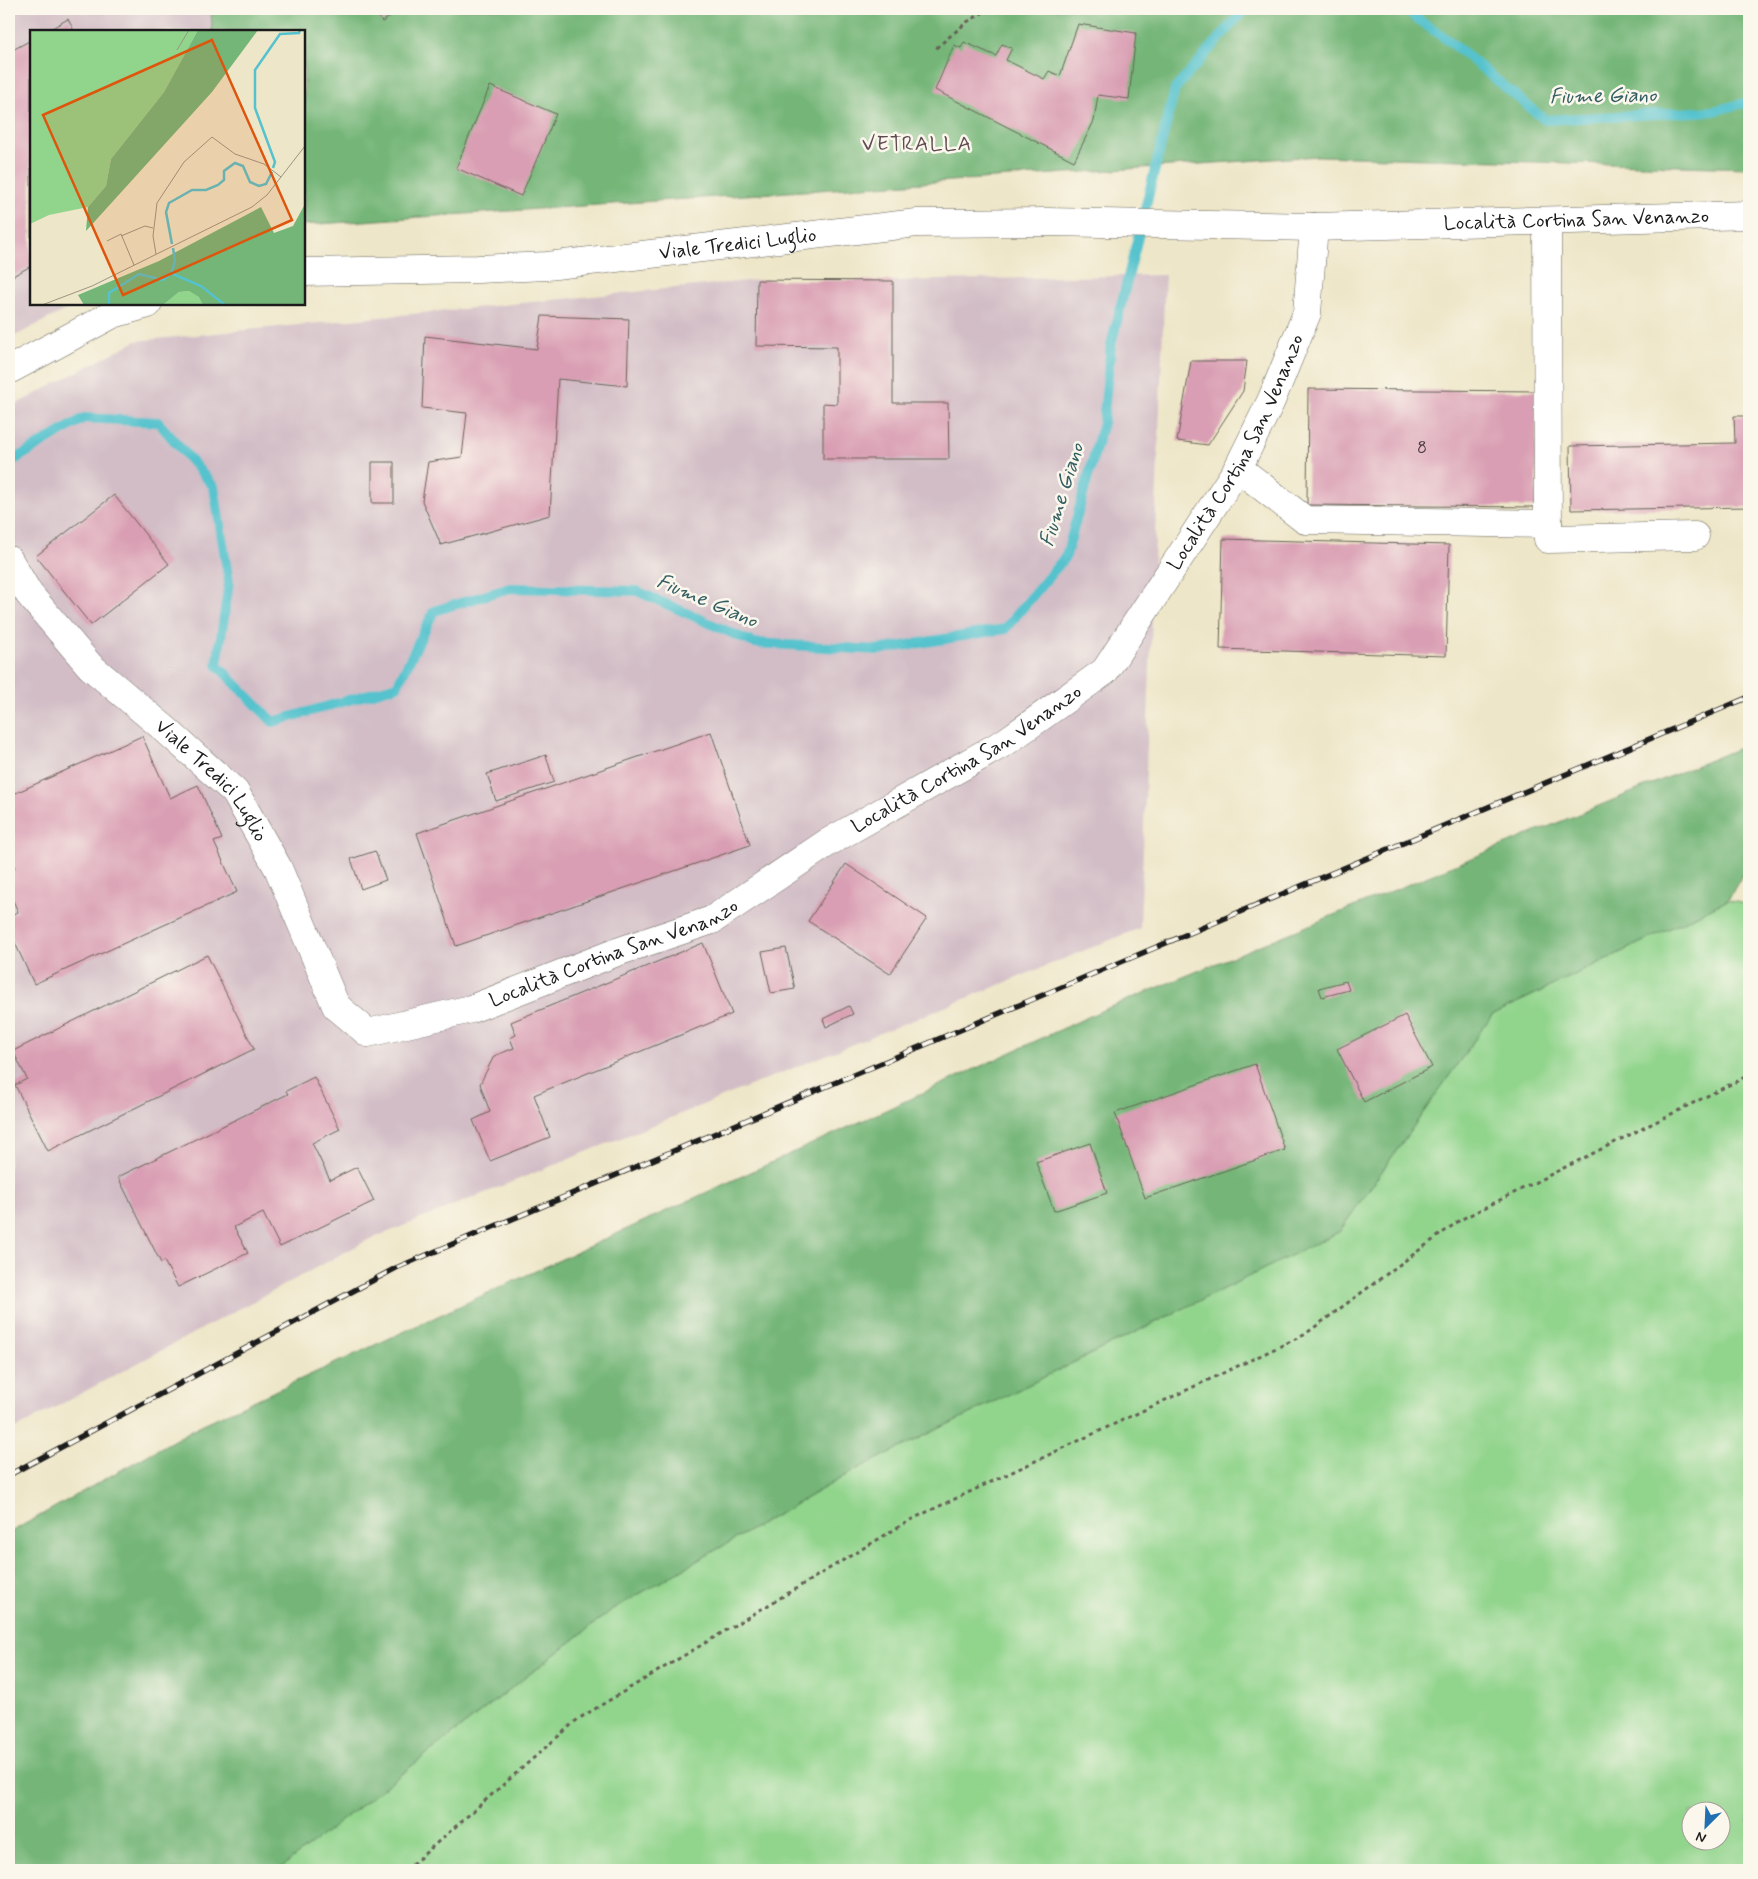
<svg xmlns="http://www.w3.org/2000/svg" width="1758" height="1879" font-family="Mynerve,sans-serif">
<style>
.industrial{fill:#d2bdc6}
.green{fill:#91d48c;stroke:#567854;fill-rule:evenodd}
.forest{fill:#74b678;stroke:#48694a}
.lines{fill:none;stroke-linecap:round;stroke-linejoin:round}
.stream{stroke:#55c2cd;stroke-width:10}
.building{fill:#d99eb3}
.minor-casing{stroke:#666358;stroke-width:29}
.secondary-casing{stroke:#666358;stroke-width:29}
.path{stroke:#666358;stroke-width:3;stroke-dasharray:4 4;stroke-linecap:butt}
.minor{stroke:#fff;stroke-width:28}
.secondary{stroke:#fff;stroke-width:28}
.rail-casing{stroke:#1c1c1c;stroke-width:5.5}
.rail{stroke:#fbf7ec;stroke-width:4;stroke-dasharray:11;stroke-linecap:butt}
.labels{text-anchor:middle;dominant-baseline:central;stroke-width:5;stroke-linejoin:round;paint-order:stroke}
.number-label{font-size:18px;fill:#4b3c42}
.street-label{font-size:20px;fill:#1c1c1c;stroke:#fbf7ec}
.water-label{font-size:21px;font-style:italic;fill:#335e63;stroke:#fbf7ec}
.neighbourhood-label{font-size:21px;letter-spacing:1px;fill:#5e4a51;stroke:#fbf7ec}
.inset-river{fill:none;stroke:#55c2cd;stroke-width:2.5}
.inset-road{fill:none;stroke:#9a9583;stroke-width:1}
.view{fill:#de560d;fill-opacity:0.15;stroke:#de560d;stroke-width:2.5}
.inset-edge{fill:none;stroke:#1c1c1c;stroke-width:2.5}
</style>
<rect width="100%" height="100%" fill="#fbf7ec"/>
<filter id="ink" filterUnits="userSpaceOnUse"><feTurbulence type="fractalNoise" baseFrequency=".02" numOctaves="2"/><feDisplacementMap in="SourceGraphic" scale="10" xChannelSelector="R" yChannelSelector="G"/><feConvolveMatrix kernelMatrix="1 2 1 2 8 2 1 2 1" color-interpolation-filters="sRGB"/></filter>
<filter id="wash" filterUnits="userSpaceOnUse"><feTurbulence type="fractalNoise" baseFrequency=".0096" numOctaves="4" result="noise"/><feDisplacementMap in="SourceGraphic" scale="20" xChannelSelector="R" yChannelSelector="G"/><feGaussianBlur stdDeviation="1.12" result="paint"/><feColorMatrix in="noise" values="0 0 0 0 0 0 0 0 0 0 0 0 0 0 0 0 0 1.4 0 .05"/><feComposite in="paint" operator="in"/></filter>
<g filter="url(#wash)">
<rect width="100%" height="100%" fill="#eee6c8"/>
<path class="industrial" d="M 9,9 L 211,9 L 212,31 L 31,31 L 31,304 L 77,304 L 9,339 Z
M 1165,275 L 1140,928 L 366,1241 L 9,1432 L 9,408 L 136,341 L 757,280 L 893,281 Z"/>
<path class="green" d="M 1728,900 L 1749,905 L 1749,1870 L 278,1870 L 613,1609 L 857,1469 L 1339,1232 L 1492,1015 ZM 1690,1812 L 1720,1812 L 1720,1842 L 1690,1842 Z"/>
<path class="forest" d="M 211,9 L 1749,9 L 1749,168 L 1318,156 L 304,225 L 304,31 L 212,31 Z
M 1749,744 L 1749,863 L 1728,900 L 1492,1015 L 1339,1232 L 857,1469 L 613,1609 L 278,1870 L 9,1870 L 9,1533 L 201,1425 L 1103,1010 Z"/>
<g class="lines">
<path class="stream" d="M 1403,9 L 1449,41 L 1545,120 L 1713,111 L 1749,102
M 9,463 L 84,418 L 158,422 L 214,487 L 229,582 L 217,665 L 273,722 L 397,686 L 434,611 L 510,588 L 637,591 L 754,643 L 878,650 L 1005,629 L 1066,556 L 1103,423 L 1111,345 L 1175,89 L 1245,9"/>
</g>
<g id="blocks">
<path class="building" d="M 372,9 L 401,9 L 382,22 Z
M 68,19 L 74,31 L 47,31 Z
M 1078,24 L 1136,33 L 1129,99 L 1098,95 L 1094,121 L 1074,161 L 935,90 L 954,45 L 961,48 L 964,42 L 996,56 L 1002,44 L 1012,48 L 1006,60 L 1044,79 L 1049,71 L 1060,76 Z
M 31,40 L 31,266 L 9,278 L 9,52 Z
M 490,86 L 556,114 L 521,196 L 456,168 Z
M 757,280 L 893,281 L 893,403 L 948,403 L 949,459 L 823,459 L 823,403 L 837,404 L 837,347 L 756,346 Z
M 542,316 L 629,319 L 627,386 L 558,379 L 550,515 L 441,545 L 422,501 L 428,462 L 462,457 L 467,413 L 422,408 L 425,336 L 537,349 Z
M 1191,361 L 1247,361 L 1243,391 L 1208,445 L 1177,441 Z
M 1308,389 L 1537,391 L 1536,507 L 1307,505 Z
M 1734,416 L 1749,416 L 1749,507 L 1571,510 L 1570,446 L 1735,443 Z
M 372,462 L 394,462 L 394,503 L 372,503 Z
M 114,495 L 169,564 L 91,625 L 36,556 Z
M 1223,539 L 1449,545 L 1446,656 L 1220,649 Z
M 711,732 L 750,845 L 456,946 L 417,833 Z
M 142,736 L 170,798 L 198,785 L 222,839 L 214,842 L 237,892 L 34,984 L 9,930 L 9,916 L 18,912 L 9,891 L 9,871 L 15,868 L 9,855 L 9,796 Z
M 546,755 L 554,782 L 496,801 L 487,774 Z
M 375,851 L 386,880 L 361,889 L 351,859 Z
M 846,864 L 927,918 L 890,974 L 808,921 Z
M 703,943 L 732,1014 L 534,1095 L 550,1137 L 490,1161 L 473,1120 L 490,1112 L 480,1084 L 494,1056 L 514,1048 L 510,1038 L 516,1035 L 511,1022 Z
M 786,948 L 795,989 L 771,993 L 762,952 Z
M 207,955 L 254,1049 L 48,1151 L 15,1085 L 27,1079 L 13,1051 Z
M 1346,981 L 1349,990 L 1322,997 L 1319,988 Z
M 849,1006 L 853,1014 L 826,1027 L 823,1019 Z
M 1405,1015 L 1432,1067 L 1364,1102 L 1337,1049 Z
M 1255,1064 L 1285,1150 L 1145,1198 L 1115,1113 Z
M 314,1077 L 340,1129 L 312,1143 L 330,1180 L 357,1167 L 374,1201 L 280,1247 L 263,1213 L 234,1227 L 248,1253 L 178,1287 L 164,1261 L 161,1263 L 118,1177 L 288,1094 L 286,1091 Z
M 1090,1143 L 1107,1193 L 1054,1211 L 1036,1162 Z"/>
</g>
</g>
<g filter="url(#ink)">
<use href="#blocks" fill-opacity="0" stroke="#666358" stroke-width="1"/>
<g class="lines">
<defs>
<g id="minor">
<path d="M 1547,221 L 1548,539 L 1695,536"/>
<path d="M 1238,468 L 1305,520 L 1548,524"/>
<path id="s1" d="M 9,560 L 29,594 L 90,666 L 165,729 L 235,792 L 278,868 L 336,1006 L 368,1033 L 471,1009 L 617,952 L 712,920 L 827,843 L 1007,741 L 1105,671 L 1238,468 L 1271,401 L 1307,313 L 1314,227"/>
</g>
<g id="secondary">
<path id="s2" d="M 304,272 L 478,269 L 547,266 L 917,223 L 1047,222 L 1314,227 L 1749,215"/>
<path d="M 9,370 L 113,314 L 148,304"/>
</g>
</defs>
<use href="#minor" class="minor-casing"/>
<use href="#secondary" class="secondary-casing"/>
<path class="path" d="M 936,48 L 967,22 L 989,9
M 406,1870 L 578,1719 L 912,1519 L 1304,1335 L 1460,1220 L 1749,1075"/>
<use href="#minor" class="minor"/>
<use href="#secondary" class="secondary"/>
<defs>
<path id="rail" d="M 9,1475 L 396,1268 L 1749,697"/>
</defs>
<use href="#rail" class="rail-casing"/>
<use href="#rail" class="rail"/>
</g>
</g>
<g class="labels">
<g class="number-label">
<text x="1422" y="448">8</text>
</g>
<g class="street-label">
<text stroke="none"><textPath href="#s2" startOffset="1275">Località Cortina San Venanzo</textPath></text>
<text stroke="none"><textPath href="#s2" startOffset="435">Viale Tredici Luglio</textPath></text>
<text stroke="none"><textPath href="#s1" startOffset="1689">Località Cortina San Venanzo</textPath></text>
<text stroke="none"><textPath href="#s1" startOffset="1269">Località Cortina San Venanzo</textPath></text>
<text stroke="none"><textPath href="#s1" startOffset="302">Viale Tredici Luglio</textPath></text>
<text stroke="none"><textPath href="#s1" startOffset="864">Località Cortina San Venanzo</textPath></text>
</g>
<g class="water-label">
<text transform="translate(1603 96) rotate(-1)">Fiume Giano</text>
<text transform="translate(1062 495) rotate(-73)">Fiume Giano</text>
<text transform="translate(707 601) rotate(23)">Fiume Giano</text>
</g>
<g class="neighbourhood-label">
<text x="917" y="144">VETRALLA</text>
</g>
</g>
<g transform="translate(30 30)">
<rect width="275" height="275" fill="#eee6c8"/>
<path d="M 0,0 L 168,0 L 134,62 L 81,129 L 76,156 L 58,177 L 19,185 L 0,194 ZM 159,261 L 170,267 L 173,275 L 133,275 L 149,262 Z" fill="#91d48c"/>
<path d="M 168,0 L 228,0 L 182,62 L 56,201 L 58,177 L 76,156 L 81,129 L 134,62 ZM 275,174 L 275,275 L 173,275 L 169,267 L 159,261 L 149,262 L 133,275 L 54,275 L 48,265 L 129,231 L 231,177 L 244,203 L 263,196 Z" fill="#74b678"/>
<path class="inset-river" d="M 243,138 L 245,132 L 225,78 L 225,40 L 250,4 L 269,3 L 270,0M 142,214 L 136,182 L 139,173 L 162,160 L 176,160 L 188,155 L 194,150 L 194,141 L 205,133 L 213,136 L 220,152 L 229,156 L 236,154 L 242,142M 143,244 L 171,256 L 195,275M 79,275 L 79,263 L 109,244 L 133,250 L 141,244 L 145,231 L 143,218"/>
<path class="inset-road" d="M 147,20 L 159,0M 91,206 L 115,196 L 123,198M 77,211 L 91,204 L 104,235M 126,224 L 123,206 L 127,173 L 154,132 L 182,107 L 205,124 L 234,134 L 251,147M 12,275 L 62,256 L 222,177 L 237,165 L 275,116"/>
<path class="view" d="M 182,10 L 262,190 L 93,265 L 13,85 Z"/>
<rect width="275" height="275" class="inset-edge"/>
</g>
<rect width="1758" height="1879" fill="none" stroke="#fbf7ec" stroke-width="30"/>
<g transform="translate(1706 1826) rotate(204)"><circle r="24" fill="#fbf7ec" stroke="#a29f99"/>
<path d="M0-4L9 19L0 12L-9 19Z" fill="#1f6fb2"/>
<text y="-8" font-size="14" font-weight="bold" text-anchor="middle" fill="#1c1c1c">N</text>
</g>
</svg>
